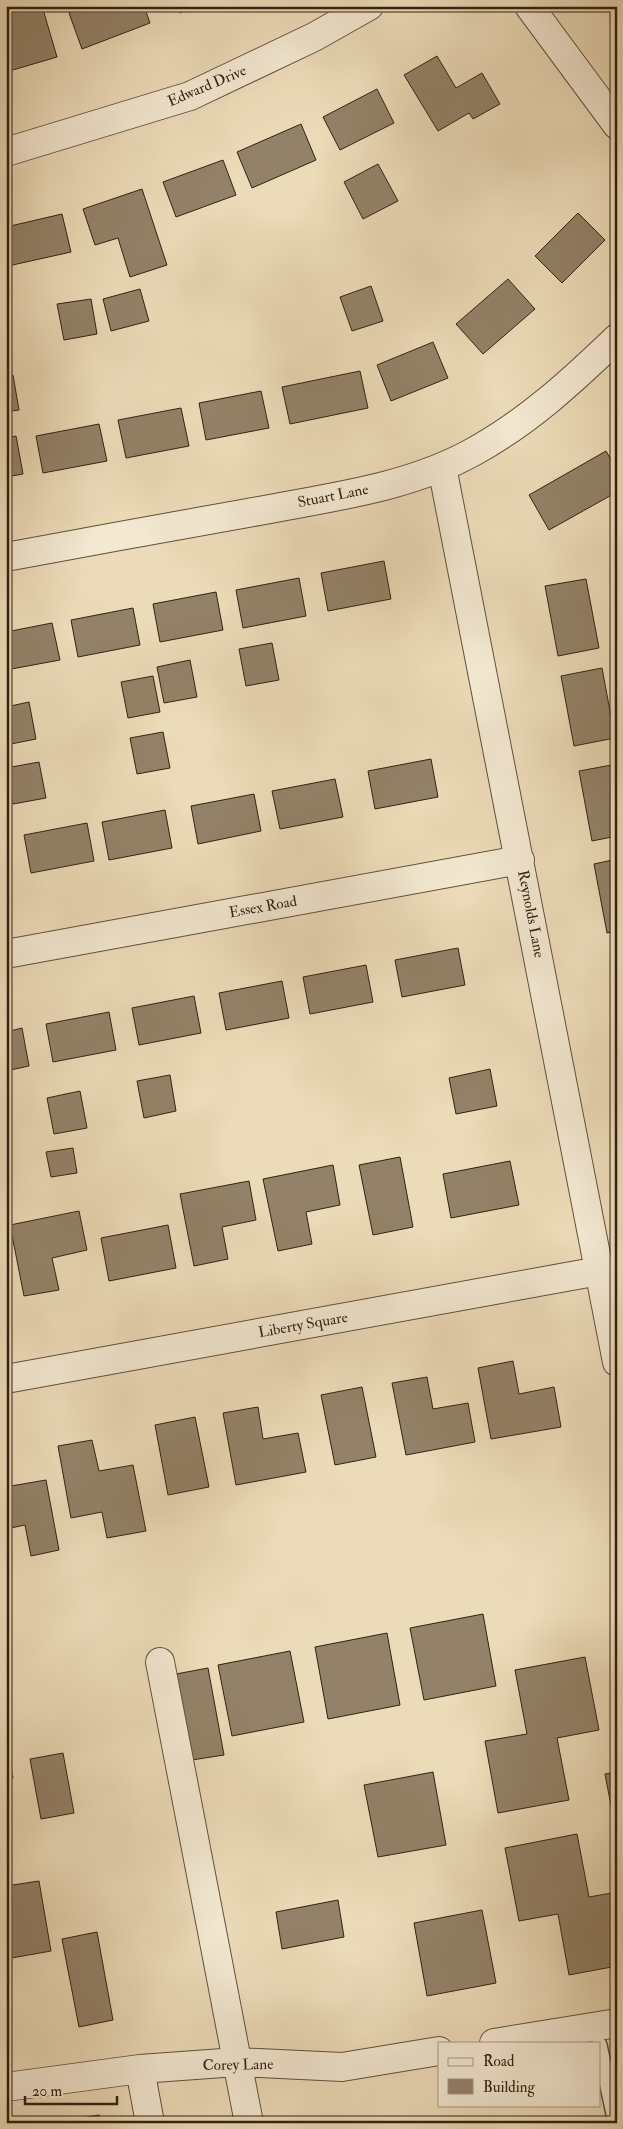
<svg xmlns="http://www.w3.org/2000/svg" width="623" height="2129" font-family="'IM FELL Double Pica',serif">
<style>
.building{fill:#938268;stroke:#322112}
.lines{fill:none;stroke-linecap:round;stroke-linejoin:round}
.service-casing{stroke:#60503c;stroke-width:18}
.minor-casing{stroke:#60503c;stroke-width:30}
.service{stroke:#f3e8d1;stroke-width:15}
.minor{stroke:#f3e8d1;stroke-width:28}
.labels{text-anchor:middle;dominant-baseline:central;stroke-width:4;stroke-linejoin:round;paint-order:stroke}
.street-label{font-size:15px;fill:#322112;stroke:#f3e8d1}
</style>
<rect width="100%" height="100%" fill="#ecdbb8"/>
<filter id="stains"><feTurbulence type="fractalNoise" baseFrequency=".004" numOctaves="4"/><feColorMatrix values="0 0 0 0 .2 0 0 0 0 .09 0 0 0 0 .02 0 0 0 .5 -.17"/></filter>
<radialGradient id="worn" r=".72"><stop offset=".6" stop-color="#630" stop-opacity="0"/><stop offset="1" stop-color="#630" stop-opacity=".3"/></radialGradient>
<path class="building" d="M 19,6 L 42,6 L 57,57 L 6,72 L 6,10 Z
M 87,6 L 144,6 L 150,23 L 82,49 L 69,13 Z
M 177,6 L 195,6 L 180,13 Z
M 437,56 L 456,88 L 482,73 L 500,104 L 473,119 L 469,113 L 438,131 L 404,75 Z
M 377,89 L 394,123 L 340,150 L 323,117 Z
M 301,124 L 316,160 L 252,188 L 237,152 Z
M 223,160 L 236,195 L 176,217 L 163,182 Z
M 378,164 L 398,201 L 363,219 L 344,182 Z
M 142,189 L 167,265 L 130,277 L 118,238 L 95,245 L 83,209 Z
M 578,213 L 605,240 L 562,283 L 535,256 Z
M 62,214 L 71,252 L 8,266 L 6,257 L 6,227 Z
M 508,279 L 535,309 L 483,354 L 456,324 Z
M 371,286 L 383,321 L 352,331 L 340,297 Z
M 140,289 L 149,321 L 111,331 L 103,299 Z
M 91,299 L 97,334 L 64,340 L 57,304 Z
M 433,342 L 448,378 L 391,401 L 377,365 Z
M 360,371 L 368,408 L 290,424 L 282,387 Z
M 13,375 L 19,410 L 6,412 L 6,376 Z
M 261,391 L 269,428 L 206,440 L 199,403 Z
M 181,408 L 189,446 L 126,458 L 118,420 Z
M 99,424 L 107,461 L 43,473 L 36,436 Z
M 16,436 L 23,474 L 6,477 L 6,438 Z
M 606,451 L 617,470 L 617,492 L 549,530 L 529,495 Z
M 384,561 L 391,599 L 328,611 L 321,573 Z
M 299,578 L 306,616 L 243,628 L 236,590 Z
M 586,579 L 599,648 L 558,656 L 545,586 Z
M 216,592 L 223,630 L 160,642 L 153,604 Z
M 133,608 L 140,645 L 78,657 L 71,620 Z
M 52,623 L 60,660 L 6,670 L 6,632 Z
M 272,643 L 279,680 L 246,686 L 239,649 Z
M 190,660 L 197,697 L 164,703 L 157,667 Z
M 602,668 L 615,738 L 574,746 L 561,676 Z
M 153,676 L 160,712 L 128,718 L 121,682 Z
M 29,702 L 36,739 L 6,745 L 6,707 Z
M 163,732 L 170,768 L 137,774 L 130,738 Z
M 431,759 L 438,797 L 375,809 L 368,771 Z
M 39,762 L 46,798 L 13,804 L 6,768 Z
M 617,764 L 617,836 L 592,841 L 579,771 Z
M 335,779 L 343,817 L 280,829 L 272,791 Z
M 254,794 L 261,831 L 198,844 L 191,806 Z
M 165,810 L 172,848 L 109,860 L 102,822 Z
M 87,823 L 94,861 L 31,873 L 24,835 Z
M 6,854 L 11,877 L 6,878 Z
M 617,859 L 617,931 L 607,933 L 594,864 Z
M 458,948 L 465,985 L 402,997 L 395,960 Z
M 617,950 L 617,979 L 612,951 Z
M 366,965 L 373,1002 L 310,1014 L 303,977 Z
M 282,981 L 289,1018 L 226,1030 L 219,993 Z
M 194,996 L 201,1033 L 139,1045 L 132,1008 Z
M 109,1012 L 116,1050 L 53,1062 L 46,1024 Z
M 22,1028 L 29,1066 L 6,1071 L 6,1032 Z
M 490,1069 L 497,1106 L 456,1114 L 449,1078 Z
M 170,1075 L 176,1111 L 144,1118 L 137,1081 Z
M 80,1091 L 87,1128 L 54,1134 L 47,1098 Z
M 73,1148 L 77,1173 L 51,1177 L 46,1152 Z
M 400,1157 L 413,1227 L 373,1235 L 359,1165 Z
M 510,1161 L 519,1205 L 451,1218 L 443,1174 Z
M 333,1165 L 340,1205 L 306,1212 L 312,1244 L 278,1251 L 263,1179 Z
M 249,1181 L 256,1220 L 222,1227 L 228,1259 L 194,1266 L 180,1194 Z
M 79,1211 L 87,1250 L 52,1258 L 59,1290 L 24,1296 L 10,1225 Z
M 168,1225 L 176,1268 L 109,1281 L 101,1238 Z
M 513,1361 L 519,1394 L 554,1387 L 561,1427 L 491,1439 L 478,1368 Z
M 427,1377 L 433,1409 L 468,1403 L 475,1442 L 406,1455 L 392,1383 Z
M 362,1387 L 376,1457 L 335,1465 L 321,1395 Z
M 258,1407 L 263,1439 L 298,1433 L 306,1472 L 236,1485 L 223,1413 Z
M 195,1417 L 209,1487 L 168,1495 L 155,1425 Z
M 92,1440 L 99,1471 L 133,1465 L 146,1531 L 107,1538 L 102,1512 L 71,1518 L 58,1446 Z
M 6,1458 L 11,1486 L 46,1480 L 59,1550 L 31,1556 L 25,1525 L 6,1529 Z
M 483,1614 L 496,1686 L 424,1700 L 410,1628 Z
M 387,1633 L 400,1705 L 328,1719 L 315,1647 Z
M 290,1651 L 304,1722 L 232,1736 L 218,1665 Z
M 585,1657 L 599,1730 L 557,1738 L 569,1800 L 498,1813 L 485,1741 L 527,1734 L 515,1670 Z
M 208,1668 L 224,1755 L 192,1760 L 176,1674 Z
M 6,1742 L 13,1778 L 6,1779 Z
M 63,1753 L 74,1813 L 41,1819 L 30,1759 Z
M 433,1772 L 446,1845 L 378,1857 L 364,1785 Z
M 617,1772 L 617,1837 L 605,1774 Z
M 577,1834 L 589,1897 L 617,1892 L 617,1966 L 569,1975 L 558,1914 L 519,1921 L 505,1848 Z
M 39,1881 L 51,1951 L 6,1959 L 6,1886 Z
M 338,1900 L 344,1937 L 282,1949 L 276,1912 Z
M 482,1910 L 496,1983 L 427,1996 L 414,1923 Z
M 97,1932 L 113,2020 L 79,2027 L 62,1939 Z
M 99,2115 L 101,2123 L 50,2123 Z"/>
<g class="lines">
<defs>
<path id="service" d="M 599,2045 L 616,2123"/>
<path id="minor" d="M 529,6 L 617,125
M 6,152 L 190,96 L 314,37 L 369,6
M 442,467 L 617,1362
M 6,557 C 90,541 175,526 259,511 C 331,497 408,488 473,452 C 528,422 572,381 617,338
M 6,954 L 520,860
M 6,1379 L 599,1271
M 160,1662 L 249,2123
M 494,2043 L 617,2023
M 140,2069 L 150,2123
M 6,2087 L 140,2069 L 237,2062 L 342,2067 L 439,2051"/>
</defs>
<use href="#service" class="service-casing"/>
<use href="#minor" class="minor-casing"/>
<use href="#service" class="service"/>
<use href="#minor" class="minor"/>
</g>
<g class="labels">
<g class="street-label">
<text transform="translate(207 86) rotate(-23)">Edward Drive</text>
<text transform="translate(333 496) rotate(-11)">Stuart Lane</text>
<text transform="translate(263 907) rotate(-10)">Essex Road</text>
<text transform="translate(531 914) rotate(79)">Reynolds Lane</text>
<text transform="translate(303 1325) rotate(-10)">Liberty Square</text>
<text transform="translate(238 2065) rotate(-1)">Corey Lane</text>
</g>
</g>
<rect width="623" height="2129" fill="none" stroke="#ecdbb8" stroke-width="25"/>
<rect x="8" y="8" width="608" height="2114" fill="none" stroke="#322112" stroke-width="2.5"/>
<rect x="12" y="12" width="598" height="2104" fill="none" stroke="#322112"/>
<rect x="438" y="2042" width="162" height="65" fill="#f3e8d1" stroke="#a69885"/>
<rect x="448" y="2058" width="25" height="8" fill="#f3e8d1" stroke="#a69885"/>
<text x="483" y="2066" font-size="15" fill="#322112">Road</text>
<rect x="448" y="2079" width="25" height="15" fill="#938268" stroke="#a69885"/>
<text x="483" y="2092" font-size="15" fill="#322112">Building</text>
<path d="M25 2096v8h92v-8" fill="none" stroke="#322112" stroke-width="2.5"/>
<text x="32" y="2096" font-size="15" fill="#322112" stroke="#f3e8d1" stroke-width="4" paint-order="stroke">20 m</text>
<rect width="100%" height="100%" filter="url(#stains)"/>
<rect width="100%" height="100%" fill="url(#worn)"/>
</svg>
